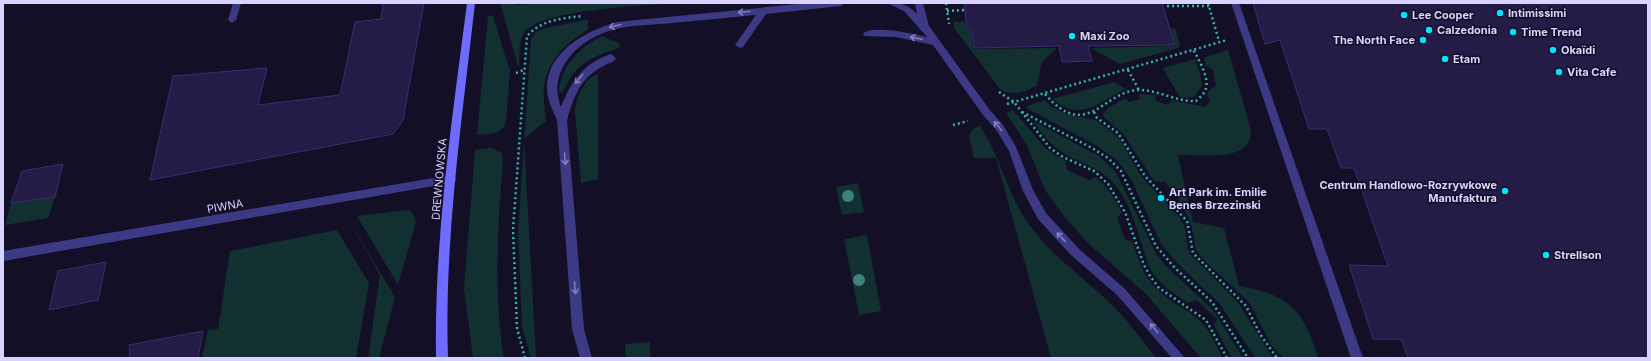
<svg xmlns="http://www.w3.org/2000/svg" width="1651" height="361" font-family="Inter,sans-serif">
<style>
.green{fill:#12302f}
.building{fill:#241b47;stroke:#3b2d73}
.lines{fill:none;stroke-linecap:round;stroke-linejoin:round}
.path{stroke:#2fb8b0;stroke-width:2.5;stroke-dasharray:2 3;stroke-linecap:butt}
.service{fill:#3d3a85;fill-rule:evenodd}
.minor{fill:#3d3a85;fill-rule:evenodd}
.secondary{fill:#6f6bff;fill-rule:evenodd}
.tree{fill:#3d827b}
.oneway{stroke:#837fbc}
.poi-dot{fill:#00e5ff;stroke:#130f26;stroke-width:1.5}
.labels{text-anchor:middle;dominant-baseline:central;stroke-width:3;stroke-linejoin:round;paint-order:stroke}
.poi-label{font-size:11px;font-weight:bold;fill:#d9d4ff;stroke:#130f26;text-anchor:start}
.street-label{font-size:11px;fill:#d9d4ff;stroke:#130f26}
</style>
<rect width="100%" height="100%" fill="#130f26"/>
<path class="green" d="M 500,3 L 515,3 L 515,5 L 551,3 L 671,3 C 643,6 540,9 524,33 C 518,42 520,58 519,69 Z
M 488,16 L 493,16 L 494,19 L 510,71 L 506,121 C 503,135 489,134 477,135 Z
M 588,19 L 588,30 C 566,42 547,61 544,87 C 543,98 545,110 546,121 L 526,137 L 524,140 L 536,358 L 531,358 L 522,326 L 518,232 L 531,39 L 536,32 L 542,29 Z
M 965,21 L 966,29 L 970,29 L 973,49 L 1057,48 L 1042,62 L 1037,85 C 1026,92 1011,97 1000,89 L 954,28 L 954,22 Z
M 1171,28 L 1175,28 L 1180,45 L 1178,48 L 1120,64 L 1090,48 L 1176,46 Z
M 602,36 L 620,44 L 619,48 C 600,54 583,60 571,77 C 567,82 566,90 560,93 L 559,91 C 562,64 579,48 602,36 Z
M 1228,50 L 1250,126 C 1258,164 1200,154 1178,155 L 1193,222 L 1224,228 L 1239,286 C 1288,294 1304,310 1318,358 L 1283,358 L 1271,345 L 1249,302 L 1207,263 L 1196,250 L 1192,228 L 1187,214 L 1179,205 L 1179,199 L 1165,182 L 1154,181 L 1124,135 L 1104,117 L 1103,114 L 1108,108 L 1125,98 L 1129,102 L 1140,99 L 1139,94 L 1155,95 L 1156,101 L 1168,105 L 1172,100 L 1205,107 L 1210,101 L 1207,96 L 1209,90 L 1216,86 L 1213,70 L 1206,66 L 1204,60 L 1205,57 Z
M 1195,59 L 1201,77 L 1202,86 L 1194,97 L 1183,98 L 1179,96 L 1163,68 Z
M 598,74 L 598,179 L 581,183 L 575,112 C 576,99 584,77 598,74 Z
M 1114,82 L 1126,89 C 1097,102 1083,123 1052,99 Z
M 1045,100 L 1052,107 L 1066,114 L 1096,120 L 1119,138 L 1141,176 L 1180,218 L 1185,228 L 1188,249 L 1191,255 L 1237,301 L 1273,358 L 1255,358 L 1220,304 L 1177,263 L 1161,244 L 1132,181 L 1118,161 L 1097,146 L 1026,108 L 1027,106 Z
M 1013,110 L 1046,149 L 1066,161 L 1067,170 L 1089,180 L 1096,177 C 1108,188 1115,198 1122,213 L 1117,217 L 1125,239 L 1133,242 C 1141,270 1148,285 1173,302 C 1182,308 1192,313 1200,321 C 1211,332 1216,345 1223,358 L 1201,358 L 1145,293 L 1091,246 L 1066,219 L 1045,190 L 1027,145 L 1006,113 Z
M 1033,121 L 1099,156 L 1115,171 L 1157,255 L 1167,267 L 1213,310 L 1243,358 L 1232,358 L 1214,325 L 1217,319 L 1196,300 L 1188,303 C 1175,294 1161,286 1153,273 C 1147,266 1146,257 1143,248 C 1136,226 1129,201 1114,184 C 1100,167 1082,164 1065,154 C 1051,146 1042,134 1033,121 Z
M 980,126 C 1001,157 1007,195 1030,226 C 1053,257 1084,278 1111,304 C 1128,321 1142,340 1156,358 L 1051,358 L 996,158 L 974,158 L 969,135 L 974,128 Z
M 491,148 L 501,152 L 503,159 C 498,225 493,293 504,358 L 473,358 L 464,288 L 475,150 Z
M 858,183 L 864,212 L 842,215 L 836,187 Z
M 55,197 L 48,218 L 5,225 L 11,203 Z
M 407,210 L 412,212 L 416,222 L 398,285 L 357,216 Z
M 348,219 L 395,297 L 379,358 L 368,358 L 380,275 Z
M 337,230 L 369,283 L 356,358 L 202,358 L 208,330 L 218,329 L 230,251 Z
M 867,235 L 881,311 L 859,315 L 844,239 Z
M 650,342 L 650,358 L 626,358 L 625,344 Z"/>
<path class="building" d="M 383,3 L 424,3 L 403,120 L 393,134 L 150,180 L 173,76 L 267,68 L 258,105 L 340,95 L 355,22 L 381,19 Z
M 964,3 L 1162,3 L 1175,45 L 1088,46 L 1092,61 L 1062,62 L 1059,46 L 974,48 L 971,28 L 967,28 Z
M 1253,3 L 1648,3 L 1648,358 L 1408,358 L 1401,339 L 1373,339 L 1349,265 L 1388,266 L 1354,168 L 1341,168 L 1327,129 L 1309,129 L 1280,40 L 1265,44 Z
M 63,164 L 55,197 L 11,203 L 22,171 Z
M 106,262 L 98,300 L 49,310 L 58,271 Z
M 203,331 L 198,358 L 130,358 L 129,345 Z"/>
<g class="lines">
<path class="path" d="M 946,3 L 949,24
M 1208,3 L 1219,41
M 1167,6 L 1209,6
M 947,11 L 965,10
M 1128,70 L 1139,90
M 516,73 L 524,70
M 999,92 L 1014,102 L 1050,148 L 1063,157 L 1094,171 L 1108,184 L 1125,212 L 1144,265 L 1150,276 L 1159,288 L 1206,320 L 1227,358
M 1045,94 C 1087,143 1104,90 1139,90 C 1159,90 1176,102 1196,101 C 1199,98 1203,95 1205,91 C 1211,79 1198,59 1193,49
M 1007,104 L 1227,40
M 1022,112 L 1092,148 L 1108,158 L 1121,171 L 1156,246 L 1175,268 L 1212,302 L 1248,358
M 1094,112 L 1097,118 L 1118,133 L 1145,176 L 1187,221 L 1193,253 L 1246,306 L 1260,334 L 1277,358
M 953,125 L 968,121
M 525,358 L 517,328 L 513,230 L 527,36 C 541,20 563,18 583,16"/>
<path class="service" d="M 233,3 L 241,3 L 236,20 L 232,23 L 228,20 Z
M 808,3 L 845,3 L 841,6 L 766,14 L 743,47 L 740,48 L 735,45 L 756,15 C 725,18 693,21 662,24 C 647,25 631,25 616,29 C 581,37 546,69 561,107 C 571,81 584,63 611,54 L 616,58 L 614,61 C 583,74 576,89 567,120 L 584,329 L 592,358 L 580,358 L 572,329 L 557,120 C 553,111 548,101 547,91 C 545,52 586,31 617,22 Z
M 890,3 C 902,3 908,5 917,14 L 915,3 L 923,3 L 929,26 L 989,109 L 1003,125 L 1016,147 L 1033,190 L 1046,213 L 1079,249 L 1125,289 L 1185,358 L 1172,358 L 1117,295 L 1071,255 L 1038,219 L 1023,191 L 1009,151 L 997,131 L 983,115 L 933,45 L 896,37 L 864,36 L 863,34 C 869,24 916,34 927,37 L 904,11 L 891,5 Z
M 1231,3 L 1239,3 L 1363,358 L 1351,358 Z"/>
<path class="minor" d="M 451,175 L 455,176 L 456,179 L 455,182 L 451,183 L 3,261 L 3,251 Z"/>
<path class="secondary" d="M 467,3 L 475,3 C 462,120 444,240 448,358 L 436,358 C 434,239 452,120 467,3 Z"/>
</g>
<g class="tree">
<circle cx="848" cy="196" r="6"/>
<circle cx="859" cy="280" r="6"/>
</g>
<defs><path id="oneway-shaft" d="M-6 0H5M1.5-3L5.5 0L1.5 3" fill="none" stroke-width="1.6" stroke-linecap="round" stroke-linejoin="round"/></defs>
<g class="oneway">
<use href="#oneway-shaft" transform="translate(744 12) rotate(175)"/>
<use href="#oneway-shaft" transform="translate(615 26) rotate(166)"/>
<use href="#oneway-shaft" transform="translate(916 38) rotate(-168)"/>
<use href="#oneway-shaft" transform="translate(579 79) rotate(129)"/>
<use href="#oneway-shaft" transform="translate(998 126) rotate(-129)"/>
<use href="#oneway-shaft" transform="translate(565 159) rotate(85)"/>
<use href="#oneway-shaft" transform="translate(1061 237) rotate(-133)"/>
<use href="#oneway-shaft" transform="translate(575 288) rotate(85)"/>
<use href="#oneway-shaft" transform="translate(1154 328) rotate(-129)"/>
</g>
<g class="poi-dot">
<circle cx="1500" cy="13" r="4"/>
<circle cx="1404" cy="15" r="4"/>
<circle cx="1429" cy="30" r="4"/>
<circle cx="1513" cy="32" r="4"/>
<circle cx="1072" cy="36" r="4"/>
<circle cx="1423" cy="40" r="4"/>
<circle cx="1553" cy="50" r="4"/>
<circle cx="1445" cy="59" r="4"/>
<circle cx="1559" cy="72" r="4"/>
<circle cx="1505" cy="191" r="4"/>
<circle cx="1161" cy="198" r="4"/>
<circle cx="1546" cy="255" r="4"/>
</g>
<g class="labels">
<g class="poi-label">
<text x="1508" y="13">Intimissimi</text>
<text x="1412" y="15">Lee Cooper</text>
<text x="1437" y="30">Calzedonia</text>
<text x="1521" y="32">Time Trend</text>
<text x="1080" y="36">Maxi Zoo</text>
<text x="1415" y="40" text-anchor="end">The North Face</text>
<text x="1561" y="50">Okaïdi</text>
<text x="1453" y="59">Etam</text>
<text x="1567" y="72">Vita Cafe</text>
<text x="1497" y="185" text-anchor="end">Centrum Handlowo-Rozrywkowe<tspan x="1497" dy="13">Manufaktura</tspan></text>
<text x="1169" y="192">Art Park im. Emilie<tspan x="1169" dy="13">Benes Brzezinski</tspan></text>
<text x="1554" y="255">Strellson</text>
</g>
<g class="street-label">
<text transform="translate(439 179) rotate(-85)">DREWNOWSKA</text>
<text transform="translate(225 206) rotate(-10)">PIWNA</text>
</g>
</g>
<rect width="1651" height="361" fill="none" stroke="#d9d4ff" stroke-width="8"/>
</svg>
